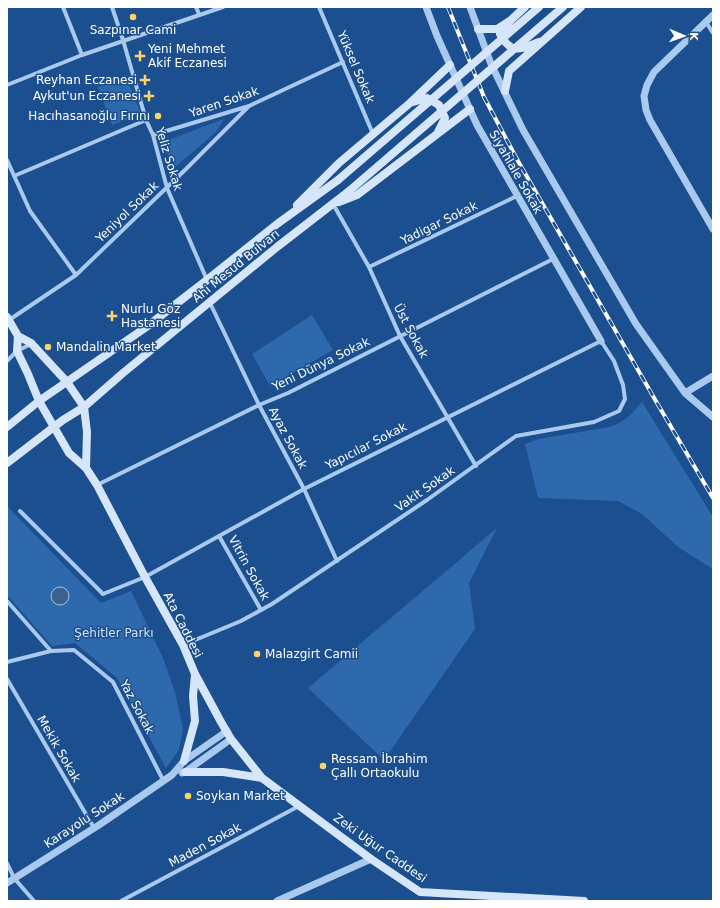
<svg xmlns="http://www.w3.org/2000/svg" width="720" height="908" font-family="'DejaVu Sans',sans-serif">
<style>
.green{fill:#2e69ad}
.water{fill:#3c6290;stroke:#9cc4f0}
.lines{fill:none;stroke-linecap:round;stroke-linejoin:round}
.minor{stroke:#a9c9ee;stroke-width:4}
.tertiary{stroke:#a9c9ee;stroke-width:7}
.secondary{stroke:#d6e6fa;stroke-width:8}
.rail-casing{stroke:#fff;stroke-width:4}
.rail{stroke:#1b4f8f;stroke-width:2.5;stroke-dasharray:8;stroke-linecap:butt}
.secondary-bridge{stroke:#d6e6fa;stroke-width:8}
.poi-dot{fill:#ffd166;stroke:#1b4f8f;stroke-width:1.5}
.labels{text-anchor:middle;dominant-baseline:central;stroke-width:3;stroke-linejoin:round;paint-order:stroke}
.poi-label{font-size:12px;fill:#fff;stroke:#1b4f8f;text-anchor:start}
.street-label{font-size:12px;fill:#fff;stroke:#1b4f8f}
.park-label{font-size:12px;fill:#cfe3fa;stroke:#1b4f8f}
</style>
<rect width="100%" height="100%" fill="#1b4f8f"/>
<path class="green" d="M 126,76 L 141,114 L 112,125 L 98,87 Z
M 224,119 L 216,132 L 173,169 L 163,142 Z
M 312,315 L 333,350 L 270,386 L 252,354 Z
M 642,402 L 713,517 L 713,569 L 678,547 L 642,514 L 618,501 L 538,498 L 525,444 L 539,439 L 609,427 C 625,422 631,415 642,402 Z
M 7,506 L 101,603 L 131,591 L 163,658 L 175,692 L 183,729 L 179,750 L 166,768 L 117,678 L 75,643 L 52,646 L 7,595 Z
M 497,528 L 469,583 L 475,629 L 384,760 L 308,688 Z"/>
<path class="water" d="M51 596a9 9 0 1 1 18 0a9 9 0 1 1-18 0Z"/>
<g class="lines">
<path class="minor" d="M 63,7 L 82,55
M 112,7 L 123,40 L 146,120 L 153,135 L 167,188 L 207,280
M 196,7 L 199,14
M 319,7 L 373,134
M 706,22 L 713,33
M 7,85 L 82,55 L 223,7
M 153,135 L 249,106 L 343,62
M 7,160 L 30,211 L 76,275
M 14,176 L 146,120
M 333,204 L 369,267 L 400,336 L 476,466
M 369,267 L 517,196
M 210,303 L 259,405 L 304,489 L 337,561
M 9,320 L 76,275 L 186,169 L 249,106
M 7,361 L 17,351 L 31,344
M 97,485 L 259,405 L 288,393 L 553,259
M 20,511 L 103,594 L 145,577 L 304,489 L 601,341 L 614,361 L 623,385 L 625,399 L 619,411 L 594,422 L 516,436 L 427,500 L 272,604 L 241,621 L 183,645
M 219,536 L 261,610
M 7,601 L 51,651 L 74,650 L 113,682 L 163,780
M 7,662 L 51,651
M 7,679 L 94,828
M 7,863 L 14,878 L 34,901
M 121,901 L 299,806"/>
<path class="tertiary" d="M 426,7 L 437,36 L 477,125 L 601,341
M 470,7 L 491,64 L 523,130 L 636,324 L 685,393 L 713,417
M 713,15 L 654,72 L 647,85 L 644,96 L 646,110 L 650,120 L 713,229
M 685,393 L 713,376
M 182,773 L 185,772 L 231,739
M 7,883 L 99,825 L 172,775 L 184,761 L 227,731
M 277,901 L 371,859"/>
<path class="secondary" d="M 511,20 L 500,34 C 511,55 520,49 539,42
M 478,29 L 497,29 L 511,20 L 525,7
M 505,91 L 509,71 L 581,7
M 413,102 L 427,98 L 439,105 L 445,118 L 438,132
M 339,202 L 357,195 L 470,109
M 297,205 L 339,163 L 410,103 L 450,65
M 7,317 L 18,336
M 18,336 L 17,351 L 28,374 L 39,401 L 69,453 L 86,468 L 97,485 L 145,577 L 183,645 L 195,674 L 221,722 L 231,739 L 262,778 L 371,859 L 420,892 L 584,901
M 18,336 L 31,343 L 67,382 L 84,407 L 87,432 L 86,468
M 7,427 L 39,401 L 145,328 L 207,280 L 277,224 L 338,180
M 7,463 L 63,420 L 84,407 L 123,373 L 277,247 L 348,192
M 184,761 L 195,721 L 193,696 L 195,675
M 185,772 L 223,772 L 262,778"/>
<defs>
<path id="rail" d="M 448,7 L 484,97 L 518,161 L 657,403 L 713,498"/>
</defs>
<use href="#rail" class="rail-casing"/>
<use href="#rail" class="rail"/>
<path class="secondary-bridge" d="M 338,180 L 539,7
M 348,192 L 563,7"/>
</g>
<g class="poi-dot">
<circle cx="133" cy="17" r="4"/>
<path d="M138 50h4v4h4v4h-4v4h-4v-4h-4v-4h4z"/>
<path d="M143 74h4v4h4v4h-4v4h-4v-4h-4v-4h4z"/>
<path d="M147 90h4v4h4v4h-4v4h-4v-4h-4v-4h4z"/>
<circle cx="158" cy="116" r="4"/>
<path d="M110 310h4v4h4v4h-4v4h-4v-4h-4v-4h4z"/>
<circle cx="48" cy="347" r="4"/>
<circle cx="257" cy="654" r="4"/>
<circle cx="323" cy="766" r="4"/>
<circle cx="188" cy="796" r="4"/>
</g>
<g class="labels">
<g class="poi-label">
<text x="133" y="30" text-anchor="middle">Sazpınar Cami</text>
<text x="148" y="49">Yeni Mehmet<tspan x="148" dy="14">Akif Eczanesi</tspan></text>
<text x="137" y="80" text-anchor="end">Reyhan Eczanesi</text>
<text x="141" y="96" text-anchor="end">Aykut'un Eczanesi</text>
<text x="150" y="116" text-anchor="end">Hacıhasanoğlu Fırını</text>
<text x="121" y="309">Nurlu Göz<tspan x="121" dy="14">Hastanesi</tspan></text>
<text x="56" y="347">Mandalin Market</text>
<text x="265" y="654">Malazgirt Camii</text>
<text x="331" y="759">Ressam İbrahim<tspan x="331" dy="14">Çallı Ortaokulu</tspan></text>
<text x="196" y="796">Soykan Market</text>
</g>
<g class="street-label">
<text transform="translate(356 67) rotate(67)">Yüksel Sokak</text>
<text transform="translate(224 102) rotate(-19)">Yaren Sokak</text>
<text transform="translate(169 159) rotate(73)">Yeliz Sokak</text>
<text transform="translate(516 172) rotate(60)">Siyahlale Sokak</text>
<text transform="translate(127 212) rotate(-44)">Yeniyol Sokak</text>
<text transform="translate(439 223) rotate(-26)">Yadigar Sokak</text>
<text transform="translate(236 266) rotate(-39)">Ahi Mesud Bulvarı</text>
<text transform="translate(411 331) rotate(62)">Üst Sokak</text>
<text transform="translate(321 364) rotate(-26)">Yeni Dünya Sokak</text>
<text transform="translate(288 438) rotate(62)">Ayaz Sokak</text>
<text transform="translate(366 446) rotate(-27)">Yapıcılar Sokak</text>
<text transform="translate(425 489) rotate(-35)">Vakit Sokak</text>
<text transform="translate(249 568) rotate(61)">Vitrin Sokak</text>
<text transform="translate(183 625) rotate(63)">Ata Caddesi</text>
<text transform="translate(137 707) rotate(62)">Yaz Sokak</text>
<text transform="translate(59 749) rotate(60)">Mekik Sokak</text>
<text transform="translate(84 820) rotate(-33)">Karayolu Sokak</text>
<text transform="translate(205 845) rotate(-28)">Maden Sokak</text>
<text transform="translate(380 848) rotate(35)">Zeki Uğur Caddesi</text>
</g>
<g class="park-label">
<text x="114" y="633">Şehitler Parkı</text>
</g>
</g>
<rect width="720" height="908" fill="none" stroke="#ffffff" stroke-width="16"/>
<g transform="translate(684 36) rotate(92)" stroke="#1b4f8f" stroke-width="3" paint-order="stroke">
<path d="M0-3L7 15L0 10L-7 15Z" fill="#ffffff"/>
<text y="-6" font-size="11" font-weight="bold" text-anchor="middle" fill="#ffffff">K</text>
</g>
</svg>
